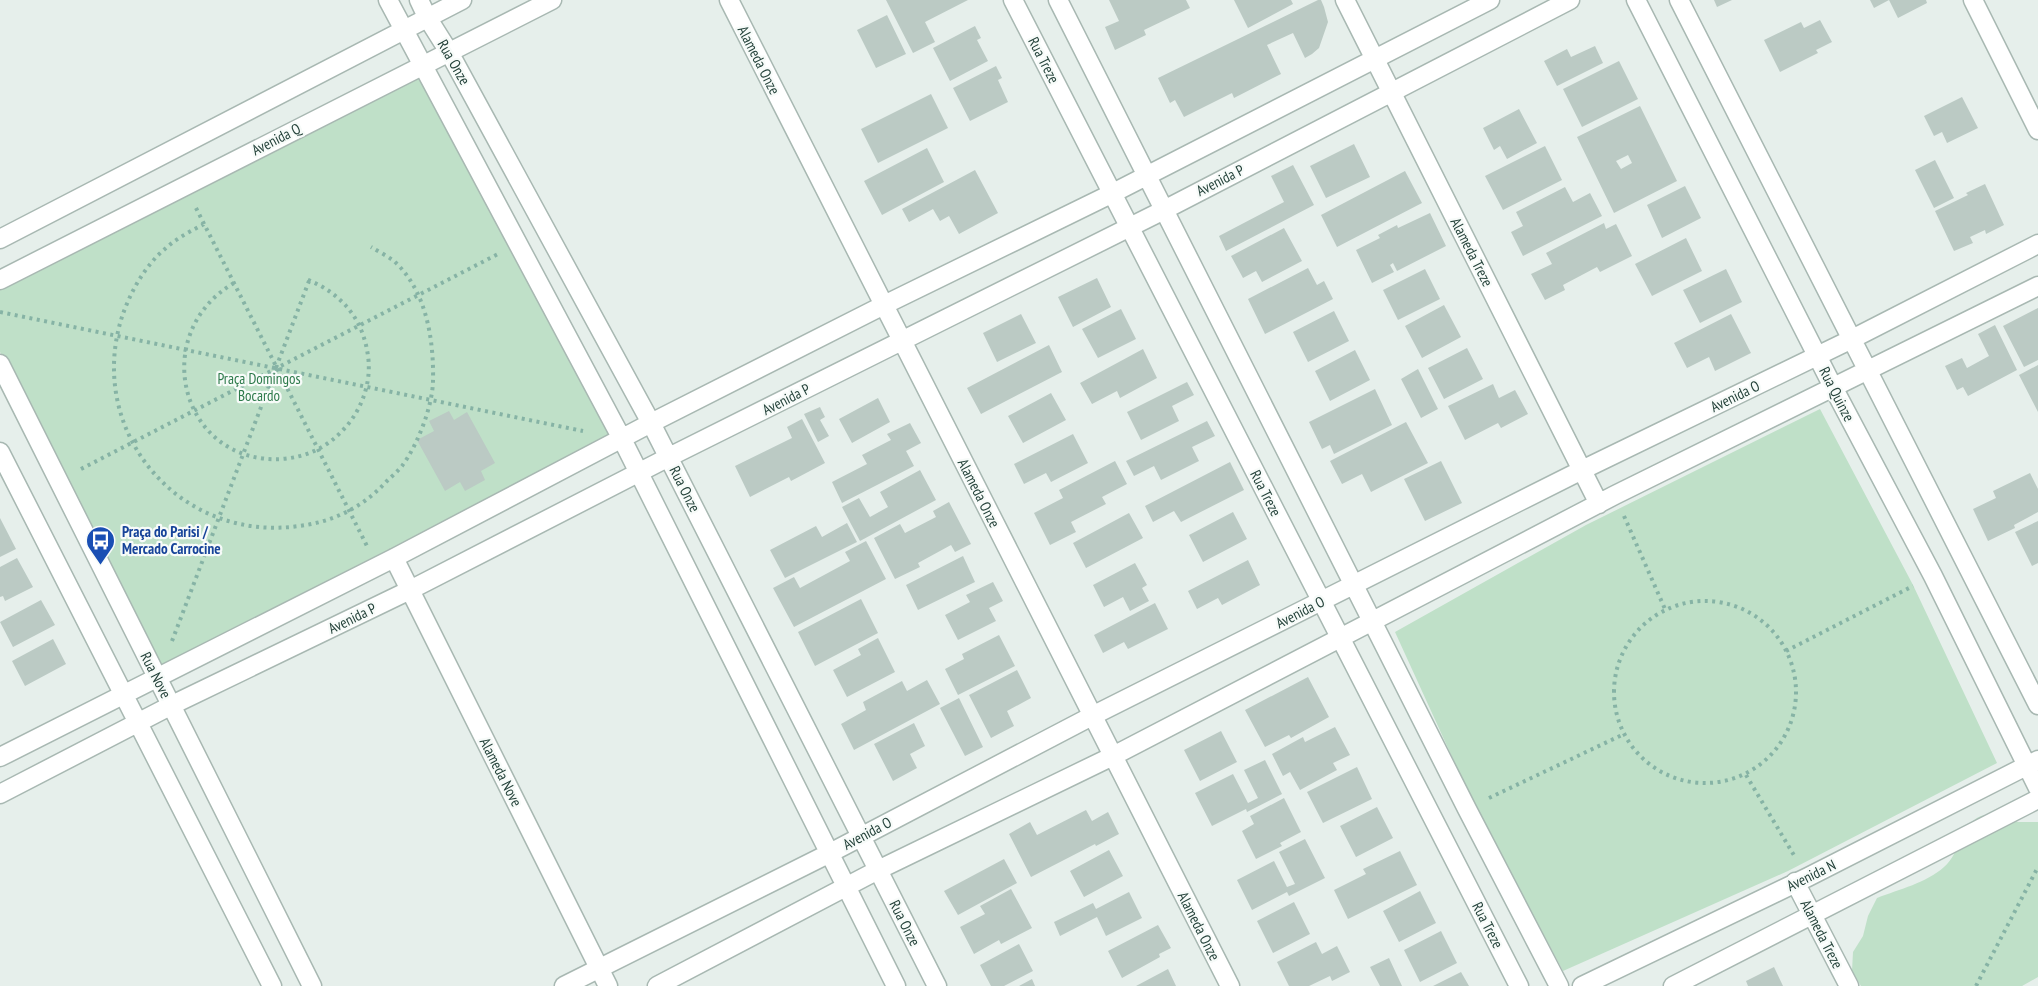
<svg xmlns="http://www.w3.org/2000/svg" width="2038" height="986" font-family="'PT Sans Narrow',sans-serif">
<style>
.green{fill:#bfe0c8}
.building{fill:#bbcac4;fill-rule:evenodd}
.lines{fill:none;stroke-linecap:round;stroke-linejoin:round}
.minor-casing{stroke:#a8b8b2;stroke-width:21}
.path{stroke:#86b3a5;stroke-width:4;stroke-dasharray:3 4.5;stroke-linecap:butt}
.minor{stroke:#fff;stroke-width:18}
.labels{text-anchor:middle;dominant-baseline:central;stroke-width:4.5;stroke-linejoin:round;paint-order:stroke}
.street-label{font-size:15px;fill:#24423a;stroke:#f7fbf9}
.park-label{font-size:15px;fill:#2d7a4b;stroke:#f7fbf9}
.transit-label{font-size:15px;font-weight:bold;fill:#164399;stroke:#f7fbf9;text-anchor:start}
</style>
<rect width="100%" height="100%" fill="#e6efeb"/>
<path class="green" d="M 420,74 L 616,438 L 160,671 L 0,352 L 0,286 Z
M 1820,409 L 1913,585 L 1997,763 L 1788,871 L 1563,971 L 1474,805 L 1395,632 L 1586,525 Z
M 2000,814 L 2018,822 L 2038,822 L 2038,977 L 2022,986 L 1861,986 L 1852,971 L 1853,952 L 1863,936 L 1868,916 L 1877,898 C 1900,889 1926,883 1944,867 C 1961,853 1960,824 1981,816 C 1986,814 1994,815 2000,814 Z"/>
<path class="building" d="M 886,0 L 968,0 L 925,22 L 935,42 L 913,53 Z
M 1109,0 L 1186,0 L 1190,8 L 1144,30 L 1146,35 L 1115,50 L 1105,27 L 1119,21 Z
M 1234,0 L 1291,0 L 1293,4 L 1248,28 Z
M 1318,0 L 1321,0 L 1324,7 L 1328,22 L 1319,48 L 1312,54 L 1305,58 L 1293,33 L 1267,45 L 1281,74 L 1234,98 L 1232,93 L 1184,117 L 1175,100 L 1170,103 L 1158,78 Z
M 1714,0 L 1732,0 L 1717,7 Z
M 1870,0 L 1926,0 L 1927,3 L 1898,18 L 1889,0 L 1874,8 Z
M 887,15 L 906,54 L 876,68 L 857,30 Z
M 1820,20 L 1832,42 L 1816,50 L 1818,53 L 1780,72 L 1764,40 L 1801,22 L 1804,28 Z
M 975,26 L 981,38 L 977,40 L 988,61 L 950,81 L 933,48 Z
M 1595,46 L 1603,63 L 1557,86 L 1544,61 L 1567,49 L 1571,57 Z
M 1619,61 L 1638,99 L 1582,127 L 1563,89 Z
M 996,66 L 1002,78 L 998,80 L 1008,102 L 970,121 L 953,88 Z
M 931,94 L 948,128 L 878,163 L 861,129 Z
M 1962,97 L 1978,128 L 1947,143 L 1942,132 L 1934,136 L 1924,116 Z
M 1640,106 L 1677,181 L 1614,213 L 1577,137 ZM 1628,155 L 1632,163 L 1621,169 L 1616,161 Z
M 1519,109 L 1537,143 L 1507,159 L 1500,146 L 1494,150 L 1483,128 Z
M 1354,144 L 1370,177 L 1326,198 L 1310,166 Z
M 1545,146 L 1562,180 L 1503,210 L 1485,176 Z
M 927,148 L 944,182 L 882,215 L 864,181 Z
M 1935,160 L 1954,198 L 1934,208 L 1915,170 Z
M 1293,165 L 1314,205 L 1226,251 L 1219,236 L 1284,202 L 1271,176 Z
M 975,170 L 998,213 L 959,234 L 949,216 L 940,221 L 933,209 L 909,222 L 902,209 Z
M 1405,171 L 1422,203 L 1337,247 L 1321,215 Z
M 1985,184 L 2004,225 L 1986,234 L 1985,230 L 1970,237 L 1973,243 L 1954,251 L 1935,211 L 1968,195 L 1966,193 Z
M 1685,186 L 1701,218 L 1662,238 L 1647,205 Z
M 1565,187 L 1573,202 L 1590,193 L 1602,216 L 1523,256 L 1511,232 L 1523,226 L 1516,212 Z
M 1430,213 L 1446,246 L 1397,271 L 1393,263 L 1390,265 L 1394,272 L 1372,283 L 1356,250 L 1380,238 L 1378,235 L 1397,225 L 1398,228 Z
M 1604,223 L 1606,229 L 1616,224 L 1632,256 L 1600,272 L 1597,267 L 1563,285 L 1565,290 L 1545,300 L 1531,274 L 1552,264 L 1546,253 Z
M 1284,228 L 1302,261 L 1262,282 L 1256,271 L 1243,278 L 1231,256 Z
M 1686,238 L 1702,271 L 1652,296 L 1635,264 Z
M 1308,268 L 1317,285 L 1324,281 L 1333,299 L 1265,334 L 1248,299 Z
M 1425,269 L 1440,299 L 1398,320 L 1383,290 Z
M 1726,269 L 1742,302 L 1700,323 L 1683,290 Z
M 1097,278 L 1111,307 L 1073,327 L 1058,297 Z
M 1444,305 L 1461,337 L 1422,358 L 1405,326 Z
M 2038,308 L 2038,360 L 2024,367 L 2003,326 Z
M 1121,309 L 1136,339 L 1098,358 L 1082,329 Z
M 1334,311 L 1349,341 L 1308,362 L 1293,332 Z
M 1021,314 L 1036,343 L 997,362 L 983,333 Z
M 1731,314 L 1751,353 L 1715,371 L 1709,357 L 1687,368 L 1674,343 Z
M 1995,325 L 2017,370 L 1968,396 L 1963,387 L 1957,390 L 1945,366 L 1962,358 L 1967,368 L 1989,356 L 1978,334 Z
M 1049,345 L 1062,372 L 981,414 L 967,388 Z
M 1467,348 L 1483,379 L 1444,399 L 1428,368 Z
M 1143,349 L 1157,378 L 1120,398 L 1117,391 L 1092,404 L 1080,383 Z
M 1355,350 L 1370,380 L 1330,401 L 1315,371 Z
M 2038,365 L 2038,412 L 2019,375 Z
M 1418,369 L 1438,409 L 1421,418 L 1401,379 Z
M 1187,382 L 1194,395 L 1172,406 L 1179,421 L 1141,440 L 1127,412 Z
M 1493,384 L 1499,398 L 1515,390 L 1528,414 L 1501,428 L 1498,423 L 1465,440 L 1448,406 Z
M 1375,389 L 1392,425 L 1334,454 L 1330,445 L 1322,449 L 1309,422 Z
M 1051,393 L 1066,420 L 1023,443 L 1008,416 Z
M 878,398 L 890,422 L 852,443 L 839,419 Z
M 820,407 L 825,417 L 820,420 L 829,436 L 818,442 L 804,414 Z
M 449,411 L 454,420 L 467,412 L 495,463 L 481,471 L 485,480 L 465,491 L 460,482 L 445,491 L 417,440 L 434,431 L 429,421 Z
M 802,419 L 825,463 L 791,481 L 789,477 L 750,497 L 735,466 L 792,438 L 787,427 Z
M 1207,421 L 1215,436 L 1192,447 L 1199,461 L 1161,480 L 1154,466 L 1134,476 L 1126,461 Z
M 1406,422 L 1428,463 L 1371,492 L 1362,474 L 1342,484 L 1330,461 Z
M 910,423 L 921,443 L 906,451 L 914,466 L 842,503 L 832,482 L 867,464 L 862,455 L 891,440 L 887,434 Z
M 1073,434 L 1088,463 L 1051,482 L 1046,473 L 1024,484 L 1014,464 Z
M 1115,461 L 1127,484 L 1102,497 L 1106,504 L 1071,522 L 1076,532 L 1050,545 L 1034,513 L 1063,498 L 1059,490 Z
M 1441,461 L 1462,503 L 1425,521 L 1404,479 Z
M 1230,462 L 1244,490 L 1181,522 L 1174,511 L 1153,522 L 1145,506 Z
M 920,470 L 936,500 L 860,541 L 842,507 L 859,498 L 870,517 L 888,507 L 880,492 Z
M 2030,473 L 2038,489 L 2038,512 L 2014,525 L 2015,528 L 1988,541 L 1973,509 L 1996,498 L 1993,491 Z
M 949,502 L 971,544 L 955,552 L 951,545 L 918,563 L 920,567 L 895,579 L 874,538 L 900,524 L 905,533 L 936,517 L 933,511 Z
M 1233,512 L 1247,539 L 1203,562 L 1189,535 Z
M 1129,513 L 1143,538 L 1086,568 L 1073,543 Z
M 0,518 L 16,549 L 0,557 Z
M 2038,521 L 2038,563 L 2032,566 L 2015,532 Z
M 847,523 L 857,542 L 785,578 L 770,550 L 816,526 L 822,537 Z
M 866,541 L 886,579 L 794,627 L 773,588 L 794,577 L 800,588 L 850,561 L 845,552 Z
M 963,556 L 975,582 L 918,610 L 906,585 Z
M 17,558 L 33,587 L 5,601 L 3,596 L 0,597 L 0,567 Z
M 1248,560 L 1260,585 L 1222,605 L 1218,598 L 1197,609 L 1188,591 Z
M 1135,563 L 1147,585 L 1142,588 L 1149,601 L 1130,611 L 1123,597 L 1104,607 L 1093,585 Z
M 993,582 L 1003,601 L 989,608 L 996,621 L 958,640 L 945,615 L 970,602 L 966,595 Z
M 861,599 L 878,633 L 815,666 L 798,632 Z
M 41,600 L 55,625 L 13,647 L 0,622 Z
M 1155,603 L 1168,629 L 1128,649 L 1124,642 L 1103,653 L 1094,635 Z
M 999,635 L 1015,666 L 958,695 L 945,669 L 964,659 L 962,654 Z
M 878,638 L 895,672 L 847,697 L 833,670 L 861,655 L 858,649 Z
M 53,639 L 66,664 L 25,686 L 12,661 Z
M 1017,670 L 1031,698 L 1007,711 L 1014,726 L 991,738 L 969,695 Z
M 1308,677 L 1329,717 L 1291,738 L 1289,735 L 1265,747 L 1245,710 Z
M 927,680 L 940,704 L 854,750 L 841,724 L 866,710 L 863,702 L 902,681 L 907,691 Z
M 959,698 L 983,747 L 965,756 L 940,708 Z
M 914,723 L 925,746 L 910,754 L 917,768 L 893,781 L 874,744 Z
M 1335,727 L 1350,755 L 1333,763 L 1337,770 L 1300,790 L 1290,772 L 1283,776 L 1272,754 L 1303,737 L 1305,742 Z
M 1221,731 L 1237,762 L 1200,781 L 1184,750 Z
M 1265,760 L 1282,794 L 1247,812 L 1246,809 L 1212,826 L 1195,793 L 1233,774 L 1248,803 L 1258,798 L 1244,770 Z
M 1357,767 L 1372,799 L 1323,823 L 1307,792 Z
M 1284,798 L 1301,832 L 1280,843 L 1282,846 L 1256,859 L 1242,831 L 1254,824 L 1250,816 Z
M 1377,807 L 1393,838 L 1356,857 L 1340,826 Z
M 1086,810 L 1092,821 L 1108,812 L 1119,834 L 1096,846 L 1095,844 L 1031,877 L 1009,834 L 1030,822 L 1037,835 Z
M 1305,839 L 1325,878 L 1289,896 L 1287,892 L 1252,910 L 1237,880 L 1274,861 L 1287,887 L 1295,884 L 1279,852 Z
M 1109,850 L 1123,876 L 1084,897 L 1070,871 Z
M 1400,851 L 1417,885 L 1348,919 L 1334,890 L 1366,874 L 1363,869 Z
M 1004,859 L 1017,883 L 958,915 L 944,891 Z
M 1011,889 L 1032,928 L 1001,944 L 999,940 L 974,954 L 960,927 L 985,914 L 980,906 Z
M 1420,891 L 1436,923 L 1399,942 L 1383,911 Z
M 1129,892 L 1142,918 L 1106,936 L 1097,917 L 1060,936 L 1054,922 L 1093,903 L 1096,909 Z
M 1294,902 L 1310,934 L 1273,953 L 1257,921 Z
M 1158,925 L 1171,948 L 1159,954 L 1160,957 L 1122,978 L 1108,951 Z
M 1441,931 L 1457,963 L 1420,982 L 1404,950 Z
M 1316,942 L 1322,954 L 1337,946 L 1350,972 L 1332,981 L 1330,976 L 1309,986 L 1289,986 L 1277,962 Z
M 1019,944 L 1033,971 L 1004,986 L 991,986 L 980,965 Z
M 1389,958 L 1402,986 L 1380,986 L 1370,967 Z
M 1774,967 L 1783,986 L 1748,986 L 1746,981 Z
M 1168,969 L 1176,986 L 1136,986 Z
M 1461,972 L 1469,986 L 1433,986 Z
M 1032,979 L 1035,986 L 1019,986 Z"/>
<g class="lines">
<defs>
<path id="minor" d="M 388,0 L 622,439 L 896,986
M 419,0 L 427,17 L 449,52 L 651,423 L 937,986
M 729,0 L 1230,986
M 1013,0 L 1519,986
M 1058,0 L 1467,809 L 1559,986
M 1345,0 L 1599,504
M 1636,0 L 1833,387 L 1933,576 L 2038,788
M 1679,0 L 2038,705
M 1973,0 L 2038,130
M 0,239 L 462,0
M 0,280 L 552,0
M 0,364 L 312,986
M 0,452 L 272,986
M 394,558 L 608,986
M 0,757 L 394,558 L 651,423 L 884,305 L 1113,193 L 1490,0
M 0,794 L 172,705 L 410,590 L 669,457 L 1164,210 L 1570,0
M 1795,882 L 1849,986
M 564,986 L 830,853 L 1092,716 L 1582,470 L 1852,339 L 2038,244
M 657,986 L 878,870 L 1113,756 L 1615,495 L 2038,286
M 1582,986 L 1808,877 L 2038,760
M 1673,986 L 2038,799"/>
</defs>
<use href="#minor" class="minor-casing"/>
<path class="path" d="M 196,208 L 367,546
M 204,224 C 191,231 177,238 166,248 C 145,265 129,294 121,320 C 87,434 181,543 299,526 C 333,522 363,507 386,482 C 391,477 397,472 402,466 C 417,446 432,408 433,382 C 434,341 427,291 394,261 C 387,256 378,251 371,247
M 234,283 C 147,334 181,465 282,459 C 306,457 326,448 342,431 C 361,412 372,383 368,356 C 363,318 341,293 306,279
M 0,312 L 583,431
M 81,469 L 498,254
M 1624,516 L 1665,609
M1614 692a91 91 0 1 1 182 0a91 91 0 1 1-182 0Z
M 172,641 L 309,281
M 1786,651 L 1913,586
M 1746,775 L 1795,857
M 1489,798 L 1622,735
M 1976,986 L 2038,867"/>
<use href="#minor" class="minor"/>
</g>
<defs>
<symbol id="bus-pin" viewBox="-11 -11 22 30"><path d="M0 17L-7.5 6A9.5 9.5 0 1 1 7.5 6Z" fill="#1a4fb4" stroke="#f7fbf9"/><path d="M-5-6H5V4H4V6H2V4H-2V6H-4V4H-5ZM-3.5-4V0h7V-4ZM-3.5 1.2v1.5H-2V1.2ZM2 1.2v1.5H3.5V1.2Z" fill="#fff"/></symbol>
</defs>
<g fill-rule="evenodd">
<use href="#bus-pin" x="84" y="524" width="33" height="45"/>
</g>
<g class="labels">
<g class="street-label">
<text transform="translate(759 60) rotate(63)">Alameda Onze</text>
<text transform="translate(1044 60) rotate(63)">Rua Treze</text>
<text transform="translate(454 62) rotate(60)">Rua Onze</text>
<text transform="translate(276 139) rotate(-27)">Avenida Q</text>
<text transform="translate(1220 180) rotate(-27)">Avenida P</text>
<text transform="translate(1472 252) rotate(63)">Alameda Treze</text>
<text transform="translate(1837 394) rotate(63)">Rua Quinze</text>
<text transform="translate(1735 396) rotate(-26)">Avenida O</text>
<text transform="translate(786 399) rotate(-27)">Avenida P</text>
<text transform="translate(685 489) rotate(63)">Rua Onze</text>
<text transform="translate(979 493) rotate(63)">Alameda Onze</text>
<text transform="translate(1266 493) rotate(63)">Rua Treze</text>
<text transform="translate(1300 612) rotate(-27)">Avenida O</text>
<text transform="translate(352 618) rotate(-26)">Avenida P</text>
<text transform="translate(156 675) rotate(63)">Rua Nove</text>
<text transform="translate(501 772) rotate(63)">Alameda Nove</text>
<text transform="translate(867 833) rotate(-28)">Avenida O</text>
<text transform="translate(1811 875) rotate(-26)">Avenida N</text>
<text transform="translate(905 923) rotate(63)">Rua Onze</text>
<text transform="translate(1488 925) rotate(63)">Rua Treze</text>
<text transform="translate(1199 926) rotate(63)">Alameda Onze</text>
<text transform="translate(1822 934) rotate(63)">Alameda Treze</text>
</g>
<g class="park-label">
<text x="259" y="378">Praça Domingos<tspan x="259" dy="17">Bocardo</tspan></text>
</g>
<g class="transit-label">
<text x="122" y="531">Praça do Parisi /<tspan x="122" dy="17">Mercado Carrocine</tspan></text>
</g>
</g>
</svg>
